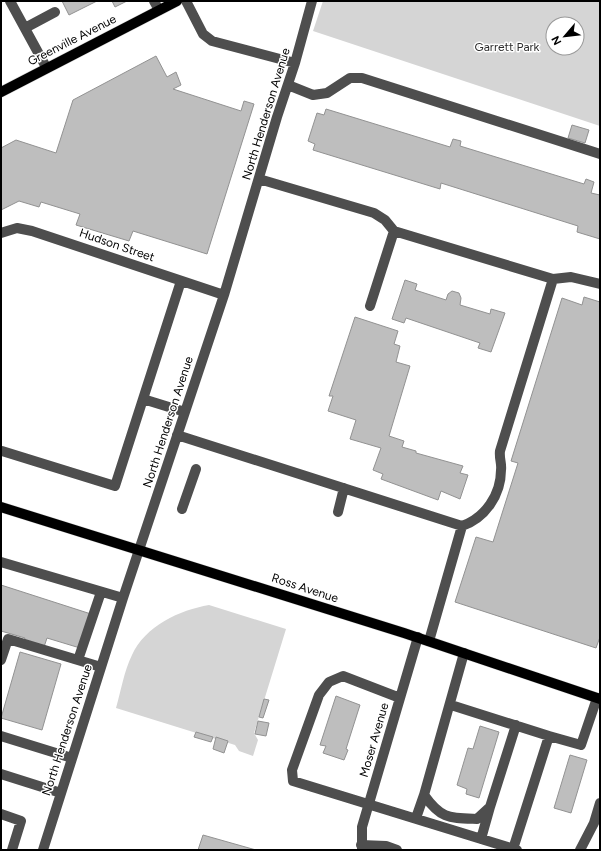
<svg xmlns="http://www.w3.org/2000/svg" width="601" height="851" font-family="Figtree,sans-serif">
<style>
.green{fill:#d5d5d5;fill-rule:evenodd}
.building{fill:#bebebe;stroke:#929292}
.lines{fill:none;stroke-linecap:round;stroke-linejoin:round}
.major-casing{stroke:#dbdbdb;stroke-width:11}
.minor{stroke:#4e4e4e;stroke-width:10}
.major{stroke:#000;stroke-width:10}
.labels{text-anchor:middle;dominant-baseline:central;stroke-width:3;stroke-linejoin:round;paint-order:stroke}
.street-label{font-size:12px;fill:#000;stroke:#fff}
.park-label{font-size:12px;fill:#2c2c2c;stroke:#fff}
</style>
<rect width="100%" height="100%" fill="#fff"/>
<path class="green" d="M 323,1 L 600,1 L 600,126 L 313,31 ZM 553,24 L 577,24 L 577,48 L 553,48 Z
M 209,605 L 286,629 L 254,733 L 258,740 L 253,756 L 239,751 L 235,745 L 116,708 C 121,691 124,671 132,655 C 145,626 180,610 209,605 Z"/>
<path class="building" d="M 62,1 L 97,1 L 69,15 Z
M 112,1 L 127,1 L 115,7 Z
M 156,56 L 167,77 L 176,72 L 181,85 L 173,89 L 241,111 L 244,101 L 254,104 L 207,254 L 133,231 L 129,241 L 76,225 L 80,214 L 41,202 L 39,207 L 19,201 L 1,210 L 1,148 L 16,140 L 56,153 L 73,100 Z
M 326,109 L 450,147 L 453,139 L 461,141 L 460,146 L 584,184 L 586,179 L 594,182 L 591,193 L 600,195 L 600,239 L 577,232 L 578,226 L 441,183 L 440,189 L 313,150 L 315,144 L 308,141 L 317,113 L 324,115 Z
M 572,125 L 589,130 L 585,143 L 568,138 Z
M 405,280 L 417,284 L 415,290 L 446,300 L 448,294 L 452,291 L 459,293 L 461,298 L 460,305 L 490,314 L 491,309 L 505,313 L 491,352 L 478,348 L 480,343 L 406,318 L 404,323 L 392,319 Z
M 584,297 L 600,302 L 600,637 L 596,648 L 455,602 L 476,537 L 493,542 L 518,463 L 511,461 L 562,298 L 582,305 Z
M 355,317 L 398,331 L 394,344 L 400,346 L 396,362 L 410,366 L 389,436 L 404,441 L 402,447 L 416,451 L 416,453 L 463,466 L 460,473 L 468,475 L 460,499 L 441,491 L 438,500 L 381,479 L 383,474 L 373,470 L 381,448 L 350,439 L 356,420 L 328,411 L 333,396 L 329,396 Z
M 1,585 L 91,614 L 80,648 L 47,638 L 44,647 L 24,641 L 25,638 L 1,631 Z
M 20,652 L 61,664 L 42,730 L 1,718 Z
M 336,696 L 360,705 L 346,749 L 348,750 L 344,760 L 323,753 L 326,746 L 320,745 Z
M 264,699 L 269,700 L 263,718 L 259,717 Z
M 258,721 L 269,723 L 266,736 L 255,734 Z
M 480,726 L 499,732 L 479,798 L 466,794 L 467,789 L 457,785 L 468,748 L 473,749 Z
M 196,732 L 213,737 L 211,742 L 194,737 Z
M 216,737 L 228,741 L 224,753 L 213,749 Z
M 570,755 L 587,760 L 571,813 L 554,808 Z
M 203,835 L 256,850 L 198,850 Z"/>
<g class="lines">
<defs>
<path id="major" d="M 1,92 L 177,1
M 1,507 L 404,633 L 600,699"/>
</defs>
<use href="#major" class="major-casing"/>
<path class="minor" d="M 10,1 L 46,67
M 154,1 L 159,10
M 186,1 L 203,34 L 212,41 L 295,63
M 25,28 L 55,12
M 288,85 L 313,95 L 327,93 L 350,78 L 362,78 L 600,154
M 259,179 L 374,213 L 385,220 L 394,231 L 553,279
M 1,233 L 17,228 L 32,231 L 224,295
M 370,306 L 394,231
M 143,399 L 185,412
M 177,435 L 462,526 C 485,518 501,495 501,470 C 502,464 499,458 500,451 L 553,279 L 571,277 L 600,284
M 2,451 L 115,486 L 181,281
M 182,509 L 196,469
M 338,512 L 344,488
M 1,562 L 123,598
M 429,641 L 462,526
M 464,653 L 424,795 C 441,819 449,818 477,819 L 490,807 L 516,725
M 1,660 L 8,639 L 101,667
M 78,660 L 101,592
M 400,698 L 343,676 L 329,682 L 319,695 L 292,770 L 293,781 L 517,850
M 451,705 L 549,736 L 513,849
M 1,736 L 72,758
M 549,736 L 581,745 L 597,698
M 1,774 L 61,793
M 1,814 L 21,821 L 12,850
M 416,818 L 424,795
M 481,839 L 490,807
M 361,845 L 386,846 L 397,850
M 43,850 L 123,598 L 224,295 L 277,117 L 295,63 L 312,1
M 362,850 L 362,827 L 418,637
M 580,850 L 594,823 L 600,803"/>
<use href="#major" class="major"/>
</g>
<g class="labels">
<g class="street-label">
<text transform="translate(72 40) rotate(-27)">Greenville Avenue</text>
<text transform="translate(266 114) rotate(-73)">North Henderson Avenue</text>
<text transform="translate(117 245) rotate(19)">Hudson Street</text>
<text transform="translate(168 422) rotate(-72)">North Henderson Avenue</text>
<text transform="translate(305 588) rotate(18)">Ross Avenue</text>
<text transform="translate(67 730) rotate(-72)">North Henderson Avenue</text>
<text transform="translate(374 740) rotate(-74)">Moser Avenue</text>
</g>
<g class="park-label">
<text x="507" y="47">Garrett Park</text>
</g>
</g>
<rect width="601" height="851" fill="none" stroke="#000000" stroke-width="4"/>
<g transform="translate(565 36) rotate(242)"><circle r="19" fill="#ffffff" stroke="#999999"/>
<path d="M0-3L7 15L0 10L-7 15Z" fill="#000000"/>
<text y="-6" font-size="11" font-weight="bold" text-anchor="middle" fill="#000000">N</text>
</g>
</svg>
